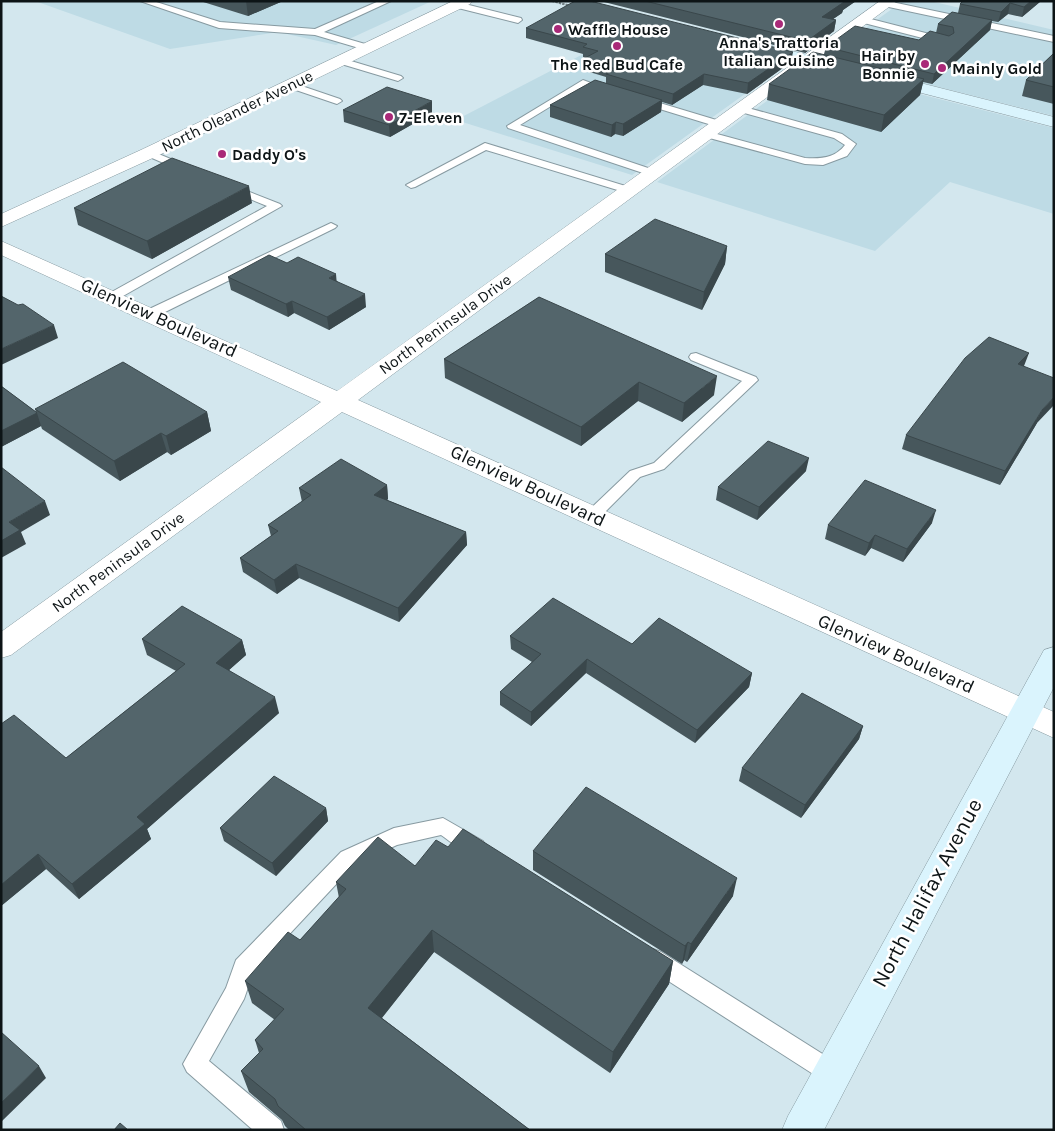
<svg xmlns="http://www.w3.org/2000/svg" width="1055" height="1131" font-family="Karla,sans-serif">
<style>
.built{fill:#bedbe5}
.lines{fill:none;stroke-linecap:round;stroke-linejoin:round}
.lane-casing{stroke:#879aa1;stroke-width:2}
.street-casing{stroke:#879aa1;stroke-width:1}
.secondary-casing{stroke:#879aa1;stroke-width:1}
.path{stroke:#738085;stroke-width:2;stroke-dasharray:2.5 1;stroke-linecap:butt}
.lane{fill:#fff;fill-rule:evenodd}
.street{fill:#fff;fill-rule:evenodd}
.secondary{fill:#daf4fd;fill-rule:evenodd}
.wall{fill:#47575c}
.shaded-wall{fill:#3a474b}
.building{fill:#53656b;stroke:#3a474b}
.poi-dot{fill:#a92978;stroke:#fff;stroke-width:2}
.labels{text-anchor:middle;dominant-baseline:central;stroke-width:5;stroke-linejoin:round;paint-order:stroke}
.far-poi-label{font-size:16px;font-weight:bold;fill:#0d1416;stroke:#fff;text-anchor:start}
.far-street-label{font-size:16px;fill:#0d1416;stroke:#fff}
.street-label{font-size:19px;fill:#0d1416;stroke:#fff}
.near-street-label{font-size:22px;fill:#0d1416;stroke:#fff}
</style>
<rect width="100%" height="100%" fill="#d3e7ee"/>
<path class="built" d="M 35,1 L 432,1 L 336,45 L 278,32 L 170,49 Z
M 903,1 L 930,1 L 1054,30 L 1054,116 L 824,58 Z
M 641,24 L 791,61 L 632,175 L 456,120 Z
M 813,67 L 1054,128 L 1054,214 L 950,182 L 875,251 L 657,182 Z"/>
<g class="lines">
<defs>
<path id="lane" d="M 140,1 L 153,1 L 220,22 L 315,29 L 379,1 L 391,1 L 324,32 L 372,46 L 374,48 L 369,51 L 315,35 L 219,28 Z
M 887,1 L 1054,36 L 1054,42 L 884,6 L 883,4 Z
M 457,2 L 521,18 L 522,20 L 518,23 L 454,7 L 454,3 Z
M 863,17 L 949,39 L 950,41 L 946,44 L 860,22 L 860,18 Z
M 341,58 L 401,76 L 403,78 L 398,81 L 338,63 L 336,61 Z
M 583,80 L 612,91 L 607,94 L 584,86 L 520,125 L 657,171 L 658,173 L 657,175 L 649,175 L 508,128 L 507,126 Z
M 290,82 L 340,99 L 342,101 L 337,104 L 334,103 L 287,87 L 285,85 Z
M 640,97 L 723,122 L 724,124 L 723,126 L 715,126 L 637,102 L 635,100 Z
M 741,106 L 842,134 L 856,144 L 847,156 L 823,165 L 805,164 L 702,136 L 701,134 L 706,131 L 805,158 C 821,159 835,158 845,145 L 834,138 L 737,111 L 737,107 Z
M 485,143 L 632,188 L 634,190 L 632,192 L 624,192 L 486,150 L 415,187 L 411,188 L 406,185 Z
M 149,150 L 190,167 L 191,169 L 190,171 L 182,171 L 145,155 L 144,153 L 145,151 Z
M 232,185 L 280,204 L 282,206 L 116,300 L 108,300 L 106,297 L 108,294 L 267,206 L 228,190 L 226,188 Z
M 331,223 L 337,226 L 335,228 L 155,317 L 145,317 L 144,314 L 145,311 Z
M 696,353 L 756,377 L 758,380 L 664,469 L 640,477 L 598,519 L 593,520 L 588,519 L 585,515 L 588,511 L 630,471 L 654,463 L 742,381 L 691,360 L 689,357 L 691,354 Z
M 443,818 L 483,841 L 486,847 L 483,853 C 468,858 453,843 441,835 L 397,845 L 355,864 L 253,973 L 244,999 L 209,1061 L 281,1121 L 284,1130 L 253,1130 L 187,1072 L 183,1064 L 226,988 L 236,960 L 341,852 L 394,828 Z
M 653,949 L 661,952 L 840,1065 L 844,1073 L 840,1081 L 832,1085 L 824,1081 L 645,966 L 642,959 L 645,952 Z"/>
<path id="street" d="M 453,1 L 472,1 L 470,4 L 155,157 L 1,227 L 1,214 L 143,149 Z
M 880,1 L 897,1 L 358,400 L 1054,712 L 1054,738 L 342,412 L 11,655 L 1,658 L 1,632 L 321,402 L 1,255 L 1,241 L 337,391 Z"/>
<path id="secondary" d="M 756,42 L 847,65 L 849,68 L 847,71 L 841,73 L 751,50 L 748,47 L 751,44 Z
M 885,74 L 1054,117 L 1054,127 L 879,82 L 877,79 L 879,76 Z
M 1054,647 L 1054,687 L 824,1130 L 782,1130 L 788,1116 L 1044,650 Z"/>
</defs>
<use href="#lane" class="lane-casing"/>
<use href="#street" class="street-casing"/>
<use href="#secondary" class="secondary-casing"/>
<path class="path" d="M 552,1 L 571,6"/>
<use href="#lane" class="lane"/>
<use href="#street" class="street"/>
<use href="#secondary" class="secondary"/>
</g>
<path class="wall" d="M 200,1 L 283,1 L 248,16 Z
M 600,1 L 856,1 L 843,10 L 842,13 L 833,19 L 836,20 L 834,31 L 805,53 Z
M 1041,1 L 1022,17 L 1008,14 L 998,22 L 992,21 L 990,30 L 932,84 L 923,82 L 920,95 L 881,132 L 767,100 L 769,84 L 824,54 L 826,47 L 919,40 L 936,33 L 938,24 L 958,13 L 960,4 Z
M 526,28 L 791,62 L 747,94 L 703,85 L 672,105 L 662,102 L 661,112 L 623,136 L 615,134 L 611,137 L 550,117 L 550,105 L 606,83 L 606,77 L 583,70 L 583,59 L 585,58 L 583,57 L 583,54 L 526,38 Z
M 1054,53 L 1054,104 L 1022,96 L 1026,80 Z
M 343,110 L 432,113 L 390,137 L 344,122 Z
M 252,203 L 152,259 L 78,225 L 74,208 Z
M 727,246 L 725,264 L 702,310 L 605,272 L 605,254 Z
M 287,263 L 337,281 L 366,307 L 329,330 L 294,313 L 288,317 L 231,290 L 228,277 Z
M 539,297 L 714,395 L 682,422 L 638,401 L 581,446 L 445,378 L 444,359 Z
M 1024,366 L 1037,423 L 1000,485 L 902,449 L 906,435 Z
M 1,386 L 36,412 L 35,409 L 207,412 L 211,431 L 171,455 L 167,452 L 120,481 L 42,429 L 41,426 L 1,447 Z
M 806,471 L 757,520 L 716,500 L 718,487 Z
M 387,485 L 388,499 L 387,500 L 466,532 L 467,545 L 399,622 L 299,578 L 277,594 L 243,572 L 240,558 L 271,536 L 268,525 L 302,502 L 299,488 Z
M 932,523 L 903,562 L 871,548 L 865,556 L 825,539 L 828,525 Z
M 510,636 L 632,644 L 752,673 L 749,687 L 695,743 L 586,673 L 531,726 L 500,705 L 500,692 L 532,662 L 511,649 Z
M 142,639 L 242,640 L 246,655 L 229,670 L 279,713 L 147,829 L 151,839 L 79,899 L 46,869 L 1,906 L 1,724 L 66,758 L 176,671 L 147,655 Z
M 863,726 L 859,739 L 801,818 L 739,781 L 742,768 Z
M 326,808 L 328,821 L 276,876 L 224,841 L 220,828 Z
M 448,847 L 673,961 L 669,984 L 610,1073 L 434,952 L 382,1018 L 530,1130 L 289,1130 L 285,1126 L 282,1120 L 249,1092 L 241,1071 L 259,1053 L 255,1040 L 275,1020 L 252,1003 L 245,981 L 300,940 L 339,898 L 336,882 L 415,866 Z
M 533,851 L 733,896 L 687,962 L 684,960 L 682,964 L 533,870 Z"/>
<path class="shaded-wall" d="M 246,1 L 283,1 L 248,16 Z
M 841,1 L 856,1 L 843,10 L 842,13 L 820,28 L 822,17 Z
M 1031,1 L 1041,1 L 1022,17 L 1024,7 Z
M 1010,3 L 1008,14 L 998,22 L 1001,12 Z
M 836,20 L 834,31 L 805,53 L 807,41 Z
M 992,20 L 990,30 L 932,84 L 934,74 Z
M 793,52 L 791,62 L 747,94 L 748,83 Z
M 704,74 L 703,85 L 672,105 L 673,94 Z
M 924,79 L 920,95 L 881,132 L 884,115 Z
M 662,100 L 661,112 L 623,136 L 623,124 Z
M 432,101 L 432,113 L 390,137 L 389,125 Z
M 616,122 L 615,134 L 611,137 L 612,125 Z
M 249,186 L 252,203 L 152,259 L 147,241 Z
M 727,246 L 725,264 L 702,310 L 704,292 Z
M 336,274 L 337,286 L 329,278 Z
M 365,294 L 366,307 L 329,330 L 327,317 Z
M 292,301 L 294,313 L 288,317 L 286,304 Z
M 54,325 L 58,338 L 1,365 L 1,349 Z
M 1029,353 L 1024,366 L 1013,377 L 1018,364 Z
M 717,376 L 714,395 L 682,422 L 684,403 Z
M 639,382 L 638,401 L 581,446 L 581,427 Z
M 1054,397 L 1054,405 L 1037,423 L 1000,485 L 1005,471 L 1042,410 Z
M 207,412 L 211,431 L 171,455 L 166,436 Z
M 37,413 L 41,426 L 1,447 L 1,431 Z
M 161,433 L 167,452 L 120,481 L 114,461 Z
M 809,458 L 806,471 L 757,520 L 759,507 Z
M 387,485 L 388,499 L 375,508 L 374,495 Z
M 45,501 L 50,515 L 21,532 L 26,544 L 1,558 L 1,541 L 9,522 Z
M 936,510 L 932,523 L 903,562 L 907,549 Z
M 466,532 L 467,545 L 399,622 L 398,608 Z
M 875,535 L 871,548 L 865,556 L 869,543 Z
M 296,564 L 299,578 L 277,594 L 274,580 Z
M 242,640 L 246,655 L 220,678 L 216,663 Z
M 587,659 L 586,673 L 531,726 L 531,712 Z
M 752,673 L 749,687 L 695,743 L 697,730 Z
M 275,697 L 279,713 L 147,829 L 151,839 L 79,899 L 72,884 L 137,817 Z
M 863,726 L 859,739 L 801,818 L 805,805 Z
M 326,808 L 328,821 L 276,876 L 272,863 Z
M 38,854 L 46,869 L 1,906 L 1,885 Z
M 737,878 L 733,896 L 687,962 L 691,944 Z
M 432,930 L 434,952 L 372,1030 L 368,1008 Z
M 688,942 L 684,960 L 682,964 L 685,946 Z
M 673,961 L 669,984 L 610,1073 L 613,1052 Z
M 39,1066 L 46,1078 L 1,1122 L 1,1103 Z"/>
<path class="building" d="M 575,1 L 590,1 L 793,52 L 748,83 L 704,74 L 673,94 L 606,74 L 616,69 L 583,59 L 598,51 L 583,47 L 587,44 L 526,28 Z
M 645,1 L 842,1 L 844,2 L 822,17 L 836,20 L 807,41 Z
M 963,1 L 1031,1 L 1024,7 L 1010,3 L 1001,12 L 960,4 Z
M 952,12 L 992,20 L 934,74 L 826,47 L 855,26 L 919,40 L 930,31 L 949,36 L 954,33 L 953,27 L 938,24 Z
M 813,52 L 924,79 L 884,115 L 769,84 Z
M 1054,53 L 1054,87 L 1026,80 Z
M 595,80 L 662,100 L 623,124 L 616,122 L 612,125 L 550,105 Z
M 387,87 L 432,101 L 389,125 L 343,110 Z
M 172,158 L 249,186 L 147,241 L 74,208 Z
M 655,219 L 727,246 L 704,292 L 605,254 Z
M 269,255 L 287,263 L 298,257 L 336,274 L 329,278 L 365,294 L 327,317 L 292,301 L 286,304 L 228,277 Z
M 1,296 L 18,305 L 23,304 L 54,325 L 1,349 Z
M 539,297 L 717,376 L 684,403 L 639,382 L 581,427 L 444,359 Z
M 989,337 L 1029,353 L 1018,364 L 1054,378 L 1054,397 L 1042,410 L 1005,471 L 906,435 L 965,358 Z
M 123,362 L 207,412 L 166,436 L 161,433 L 114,461 L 35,409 Z
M 1,386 L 36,412 L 37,413 L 1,431 Z
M 768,441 L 809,458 L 759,507 L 718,487 Z
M 341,459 L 387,485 L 374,495 L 466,532 L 398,608 L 296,564 L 274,580 L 240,558 L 278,531 L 268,525 L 311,495 L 299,488 Z
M 1,467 L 45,501 L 9,522 L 20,530 L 1,541 Z
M 865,480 L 936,510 L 907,549 L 875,535 L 869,543 L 828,525 Z
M 553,598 L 632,644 L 659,618 L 752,673 L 697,730 L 587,659 L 531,712 L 500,692 L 541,654 L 510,636 Z
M 182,606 L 242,640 L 216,663 L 275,697 L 137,817 L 145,824 L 72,884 L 38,854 L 1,885 L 1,724 L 14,715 L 66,758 L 185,664 L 142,639 Z
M 802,693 L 863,726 L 805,805 L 742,768 Z
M 274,776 L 326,808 L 272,863 L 220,828 Z
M 586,787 L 737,878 L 691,944 L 688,942 L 685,946 L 533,851 Z
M 463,829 L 673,961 L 613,1052 L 432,930 L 368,1008 L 530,1130 L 306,1130 L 278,1106 L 275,1099 L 241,1071 L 263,1049 L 255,1040 L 284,1009 L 245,981 L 288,932 L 300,940 L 346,889 L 336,882 L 378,837 L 415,866 L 436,840 L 448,847 Z
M 1,1032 L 39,1066 L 1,1103 Z
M 120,1123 L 128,1130 L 114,1130 Z"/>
<g class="poi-dot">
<circle cx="779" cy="24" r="5"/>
<circle cx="558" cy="29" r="5"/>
<circle cx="617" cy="46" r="5"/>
<circle cx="925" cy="64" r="5"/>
<circle cx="942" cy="68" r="5"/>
<circle cx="389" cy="117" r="5"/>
<circle cx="222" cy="154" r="5"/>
</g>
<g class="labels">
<g class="far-poi-label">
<text x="568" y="29">Waffle House</text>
<text x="779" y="42" text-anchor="middle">Anna's Trattoria<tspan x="779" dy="18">Italian Cuisine</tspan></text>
<text x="915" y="55" text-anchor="end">Hair by<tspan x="915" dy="18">Bonnie</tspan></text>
<text x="617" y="64" text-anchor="middle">The Red Bud Cafe</text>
<text x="952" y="68">Mainly Gold</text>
<text x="399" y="117">7-Eleven</text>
<text x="232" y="154">Daddy O's</text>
</g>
<g class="far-street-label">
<text transform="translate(237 111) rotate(-26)">North Oleander Avenue</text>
<text transform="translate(445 324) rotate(-36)">North Peninsula Drive</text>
<text transform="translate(118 562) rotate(-36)">North Peninsula Drive</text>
</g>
<g class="street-label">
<text transform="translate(159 318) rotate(24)">Glenview Boulevard</text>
<text transform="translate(528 486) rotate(25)">Glenview Boulevard</text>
<text transform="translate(896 654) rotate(24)">Glenview Boulevard</text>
</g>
<g class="near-street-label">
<text transform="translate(927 893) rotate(-62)">North Halifax Avenue</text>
</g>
</g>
<rect width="1055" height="1131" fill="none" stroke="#0d1416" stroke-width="5"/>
</svg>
